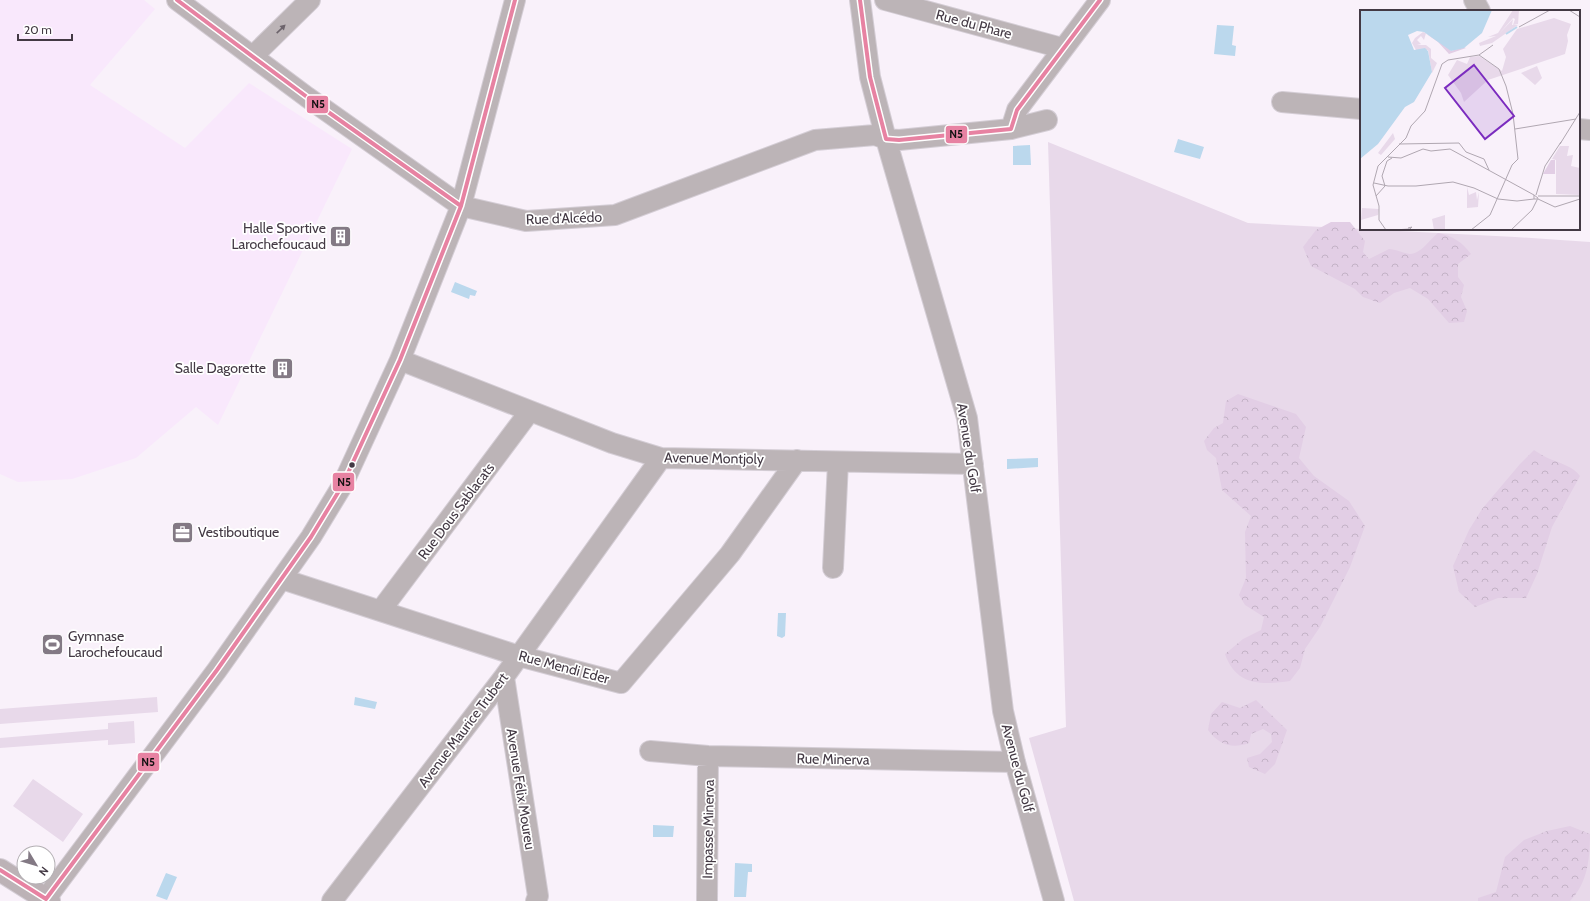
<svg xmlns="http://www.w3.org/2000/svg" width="1590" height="901" font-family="Cabin,sans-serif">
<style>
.built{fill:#f9e8fc}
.grass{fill:#e8d9ea}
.forest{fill:url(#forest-crowns)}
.water{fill:#bbd8ed}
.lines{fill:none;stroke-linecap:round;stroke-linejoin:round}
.street-casing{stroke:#d4cdd5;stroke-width:22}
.secondary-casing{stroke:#d4cdd5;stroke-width:24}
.street{stroke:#bcb4b7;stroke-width:20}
.secondary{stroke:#bcb2b6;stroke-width:22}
.bus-1-casing{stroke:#fff;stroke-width:7}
.bus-1{stroke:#e782a2;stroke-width:4}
.oneway{fill:#6d646c}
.bus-dot{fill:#433944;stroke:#fff;stroke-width:1.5}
.labels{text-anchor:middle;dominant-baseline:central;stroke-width:3.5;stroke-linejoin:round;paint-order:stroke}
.street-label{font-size:14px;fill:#433944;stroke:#fff}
.poi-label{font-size:14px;fill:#433944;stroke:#fff;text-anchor:end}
.inset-river{fill:none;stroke:#bbd8ed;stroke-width:2}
.inset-road{fill:none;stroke:#b0a7b1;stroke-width:1}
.view{fill:#7b2cbf;fill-opacity:0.15;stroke:#7b2cbf;stroke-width:2}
.inset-edge{fill:none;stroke:#433944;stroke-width:2}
.line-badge{stroke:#fff;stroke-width:1.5}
.pale-badge-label{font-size:11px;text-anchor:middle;font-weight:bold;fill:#111}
</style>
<defs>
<pattern id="forest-crowns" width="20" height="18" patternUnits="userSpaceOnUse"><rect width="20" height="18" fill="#e2cee5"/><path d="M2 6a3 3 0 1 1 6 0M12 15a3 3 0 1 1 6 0" fill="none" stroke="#c3b2c6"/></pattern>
</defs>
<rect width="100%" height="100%" fill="#f9f1fa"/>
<path class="built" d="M 0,0 L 144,0 L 155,9 L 90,85 L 185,148 L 249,83 L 352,149 L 218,425 L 196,407 L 136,458 L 72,479 L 18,482 L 0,474 Z"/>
<path class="grass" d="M 1048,142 L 1248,223 L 1515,237 L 1590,242 L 1590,901 L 1074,901 L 1029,738 L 1066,727 Z
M 157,697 L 158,712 L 0,724 L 0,709 Z
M 134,721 L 135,743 L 108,745 L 108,740 L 0,748 L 0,738 L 108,729 L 108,723 Z
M 33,779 L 83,814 L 63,842 L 13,806 Z"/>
<path class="forest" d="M 1331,222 L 1350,222 L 1365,241 L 1363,252 L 1369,259 L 1389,249 C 1394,249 1407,254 1410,254 C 1421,254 1430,239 1438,233 C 1453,236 1462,242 1471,254 L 1458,264 L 1458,277 L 1464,285 L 1461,297 L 1467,311 L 1464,322 L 1449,323 L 1428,299 L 1410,288 L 1394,293 L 1380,303 L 1363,297 L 1355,289 L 1311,266 L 1303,247 L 1316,230 Z
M 1238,394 L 1296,414 L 1306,427 L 1299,458 L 1314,476 L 1349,501 L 1365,526 L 1350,567 L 1320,627 L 1305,649 L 1300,668 L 1290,681 C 1262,685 1236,686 1225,654 L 1243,639 L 1261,630 L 1264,617 L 1245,605 L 1239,595 L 1246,578 L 1245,532 L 1251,516 L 1222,490 L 1216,458 L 1207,450 L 1204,441 L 1214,428 L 1223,423 L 1226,401 Z
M 1534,450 C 1539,453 1545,457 1550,459 C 1562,464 1572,466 1580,476 L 1552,527 L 1537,574 L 1526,598 L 1498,598 L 1475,607 L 1459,592 L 1453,566 L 1469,530 L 1482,509 L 1520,464 Z
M 1256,700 L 1287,730 L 1275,764 L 1265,774 L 1249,767 L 1247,758 L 1260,754 L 1272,742 L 1271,734 L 1263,729 L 1251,734 L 1249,743 C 1232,749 1219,745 1208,730 L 1211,714 L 1222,702 L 1240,708 Z
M 1570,826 L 1590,834 C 1590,857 1588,883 1570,901 L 1478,901 L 1478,898 L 1496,892 L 1505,857 L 1524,840 L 1547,831 Z"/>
<path class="water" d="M 1217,25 L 1234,26 L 1232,45 L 1236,46 L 1235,56 L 1214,54 Z
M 1178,139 L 1204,147 L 1200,159 L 1174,152 Z
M 1030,145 L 1031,165 L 1013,165 L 1013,146 Z
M 455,282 L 477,291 L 475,296 L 470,295 L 469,299 L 451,292 Z
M 1038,458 L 1038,467 L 1007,469 L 1007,459 Z
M 778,613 L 786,613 L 785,636 L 782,638 L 777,636 Z
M 355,697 L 377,702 L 375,709 L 354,705 Z
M 653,825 L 674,826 L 673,837 L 653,837 Z
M 735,863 L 752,864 L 752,872 L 748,872 L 746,897 L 734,897 Z
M 166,873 L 177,877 L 167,900 L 156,896 Z"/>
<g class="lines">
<defs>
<path id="street" d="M 177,0 L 307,97 L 461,206 L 526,221 L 615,215 L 815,140 L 875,135 L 886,139 L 899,140 L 1011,129 L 1047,120
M 860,0 L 870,77 L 886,139 L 967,418 L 1003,711 L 1015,762 L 1054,901
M 885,0 L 1062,48
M 1474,0 L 1480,11
M 253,56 L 310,0
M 1282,102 L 1361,109
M 1011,129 L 1017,110 L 1100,0
M 1579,129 L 1590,130
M 400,360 L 612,443 L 661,458 L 973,464
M 833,568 L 838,462
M 282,579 L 519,656 L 621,683 L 730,554 L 797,460
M 381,610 L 530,411
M 504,677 L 538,896 L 536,901
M 650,751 L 708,756 L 1015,762
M 44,901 L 217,670 L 311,537 L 342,486 L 400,360 L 461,206 L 515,0
M 332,901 L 504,677 L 661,458
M 707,901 L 708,756"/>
<path id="secondary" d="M 0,870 L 49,901"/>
</defs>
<use href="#street" class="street-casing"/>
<use href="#secondary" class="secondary-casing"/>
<use href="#street" class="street"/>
<use href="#secondary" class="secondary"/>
<defs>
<path id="bus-1" d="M 177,0 L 307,97 L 461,206
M 860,0 L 870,77 L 886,139 L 899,140 L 1011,129 L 1017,110 L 1100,0
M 0,870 L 46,899
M 46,899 L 217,670 L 311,537 L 342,486 L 400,360 L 461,206 L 515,0"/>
</defs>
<use href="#bus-1" class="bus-1-casing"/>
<use href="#bus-1" class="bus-1"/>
</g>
<defs><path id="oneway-solid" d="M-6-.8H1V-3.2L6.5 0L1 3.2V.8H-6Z"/></defs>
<use class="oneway" href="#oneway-solid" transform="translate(281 29) rotate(-44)"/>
<defs>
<symbol id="building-square" viewBox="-11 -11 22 22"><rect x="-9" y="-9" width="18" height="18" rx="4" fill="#837984" stroke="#fff"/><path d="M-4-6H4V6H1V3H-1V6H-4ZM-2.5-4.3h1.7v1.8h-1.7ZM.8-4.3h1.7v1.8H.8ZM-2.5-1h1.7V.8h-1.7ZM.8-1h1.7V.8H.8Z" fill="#fff"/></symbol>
<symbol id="office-square" viewBox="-11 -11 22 22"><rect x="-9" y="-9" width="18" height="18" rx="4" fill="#837984" stroke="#fff"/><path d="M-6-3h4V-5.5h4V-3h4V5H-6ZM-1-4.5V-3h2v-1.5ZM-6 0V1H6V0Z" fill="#fff"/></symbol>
<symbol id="stadium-square" viewBox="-11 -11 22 22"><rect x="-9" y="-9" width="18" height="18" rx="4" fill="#837984" stroke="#fff"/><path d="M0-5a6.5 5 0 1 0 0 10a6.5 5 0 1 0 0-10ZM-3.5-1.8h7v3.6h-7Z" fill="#fff"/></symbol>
</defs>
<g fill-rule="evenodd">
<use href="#building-square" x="328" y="224" width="25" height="25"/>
<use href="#building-square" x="270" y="356" width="25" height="25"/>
<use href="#office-square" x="170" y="520" width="25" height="25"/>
<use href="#stadium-square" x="40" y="632" width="25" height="25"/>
</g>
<circle class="bus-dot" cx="352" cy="465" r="3.5"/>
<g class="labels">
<g class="street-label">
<text transform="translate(974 24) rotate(15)">Rue du Phare</text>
<text transform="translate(564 218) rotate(-2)">Rue d'Alcédo</text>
<text transform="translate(969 448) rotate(81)">Avenue du Golf</text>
<text transform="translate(714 458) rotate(1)">Avenue Montjoly</text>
<text transform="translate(456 511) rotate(-53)">Rue Dous Sablacats</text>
<text transform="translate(564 667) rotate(15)">Rue Mendi Eder</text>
<text transform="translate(463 730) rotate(-53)">Avenue Maurice Trubert</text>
<text transform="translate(833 759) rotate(1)">Rue Minerva</text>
<text transform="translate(1018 768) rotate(75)">Avenue du Golf</text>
<text transform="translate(521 789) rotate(81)">Avenue Félix Moureu</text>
<text transform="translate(708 829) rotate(-89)">Impasse Minerva</text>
</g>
<g class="poi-label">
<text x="326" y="228">Halle Sportive<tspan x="326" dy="16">Larochefoucaud</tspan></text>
<text x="266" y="368">Salle Dagorette</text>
<text x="198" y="532" text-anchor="start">Vestiboutique</text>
<text x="68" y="636" text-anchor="start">Gymnase<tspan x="68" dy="16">Larochefoucaud</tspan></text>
</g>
</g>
<g transform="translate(1360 10)">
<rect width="220" height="220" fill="#f9f1fa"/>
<path d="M 153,0 L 159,0 L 158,14 L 153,15 L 155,9 L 153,8 L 139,24 L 153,9 L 152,15 L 158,15 L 132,33 L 120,36 L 119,33 L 136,26 L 128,27 L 138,23 ZM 194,8 L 211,14 L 207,25 L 208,31 L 205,44 L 128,70 L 104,92 L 101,83 L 88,65 L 97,50 L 107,54 L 110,47 L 119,46 L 142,61 L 146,47 L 143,39 L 157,19 ZM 63,22 L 66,23 L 64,30 L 61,26 L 57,30 L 61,34 L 57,35 L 66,35 L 71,39 L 71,48 L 77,53 L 72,63 L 68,40 L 56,40 L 52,33 L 55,28 ZM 177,56 L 182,68 L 175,75 L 161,63 ZM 200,136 L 209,136 L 207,146 L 213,145 L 211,156 L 220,158 L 220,185 L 196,184 L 196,150 L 192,149 Z" fill="#e8d9ea"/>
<path d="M 65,23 L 86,35 L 91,41 L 103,37 L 106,38 L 89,44 L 78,32 ZM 191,150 L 195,150 L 195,164 L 183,164 Z" fill="#e2cee5"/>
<path d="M 33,123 L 35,129 L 21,145 L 18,143 ZM 107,177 L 109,185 L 116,182 L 117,190 L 119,182 L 118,197 L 107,198 ZM 2,198 L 19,199 L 18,205 L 1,210 Z" fill="#e8d9ea"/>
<path d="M 85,205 L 85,220 L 74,220 L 72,209 Z" fill="#e8d9ea"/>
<path d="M 0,0 L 132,0 L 122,23 L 104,38 L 91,41 L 64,22 L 57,21 L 48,25 L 54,40 L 65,38 L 68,41 L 72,62 L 54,92 L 45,97 L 18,134 L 0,149 Z" fill="#bbd8ed"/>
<path class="inset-river" d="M 146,24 L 157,17"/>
<path class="inset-road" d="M 209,0 L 220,7M 159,17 L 190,0M 119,45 L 139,59 L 146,76 L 153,104 L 158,149 L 152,155M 155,119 L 216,109M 39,134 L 99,133 L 106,142 L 124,149 L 129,160M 200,134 L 220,102M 28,147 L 41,148 L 63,139 L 71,141 L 90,139 L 174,185M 14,173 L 28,176 L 56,176 L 93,172 L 114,178 L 138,189 L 157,191 L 174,189M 13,175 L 19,196 L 19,210 L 26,220M 13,175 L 18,156 L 46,128 L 51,116 L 65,101 L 82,54 L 88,50 L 119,45 L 133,35M 176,185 L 185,156 L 201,132M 16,186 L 25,176 L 22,166 L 27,151 L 32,148M 178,186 L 220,186M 178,189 L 195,197 L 220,189M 33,220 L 50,219 L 52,217 L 48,218M 111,220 L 130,205 L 152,155M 151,220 L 172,200 L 178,188 L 174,185 L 174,189 L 177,189"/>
<path class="view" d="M 114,55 L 154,106 L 125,129 L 85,78 Z"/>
<rect width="220" height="220" class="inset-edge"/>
</g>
<g class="line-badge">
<rect x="306" y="95" width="23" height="19" rx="4" fill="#e782a2"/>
<rect x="945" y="125" width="23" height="19" rx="4" fill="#e782a2"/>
<rect x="332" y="472" width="23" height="20" rx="4" fill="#e782a2"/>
<rect x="137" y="752" width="23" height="20" rx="4" fill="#e782a2"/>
</g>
<g class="pale-badge-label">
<text x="318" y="108">N5</text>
<text x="956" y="138">N5</text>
<text x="344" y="486">N5</text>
<text x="148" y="766">N5</text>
</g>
<g transform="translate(36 865) rotate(128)"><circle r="19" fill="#ffffff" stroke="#b4b0b4"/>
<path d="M0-3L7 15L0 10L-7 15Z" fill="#837984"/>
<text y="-6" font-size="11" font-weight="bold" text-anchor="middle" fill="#433944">N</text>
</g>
<path d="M18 34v6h54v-6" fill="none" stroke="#433944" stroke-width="2"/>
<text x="24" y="34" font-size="12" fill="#433944" stroke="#ffffff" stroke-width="3" paint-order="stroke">20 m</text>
</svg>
